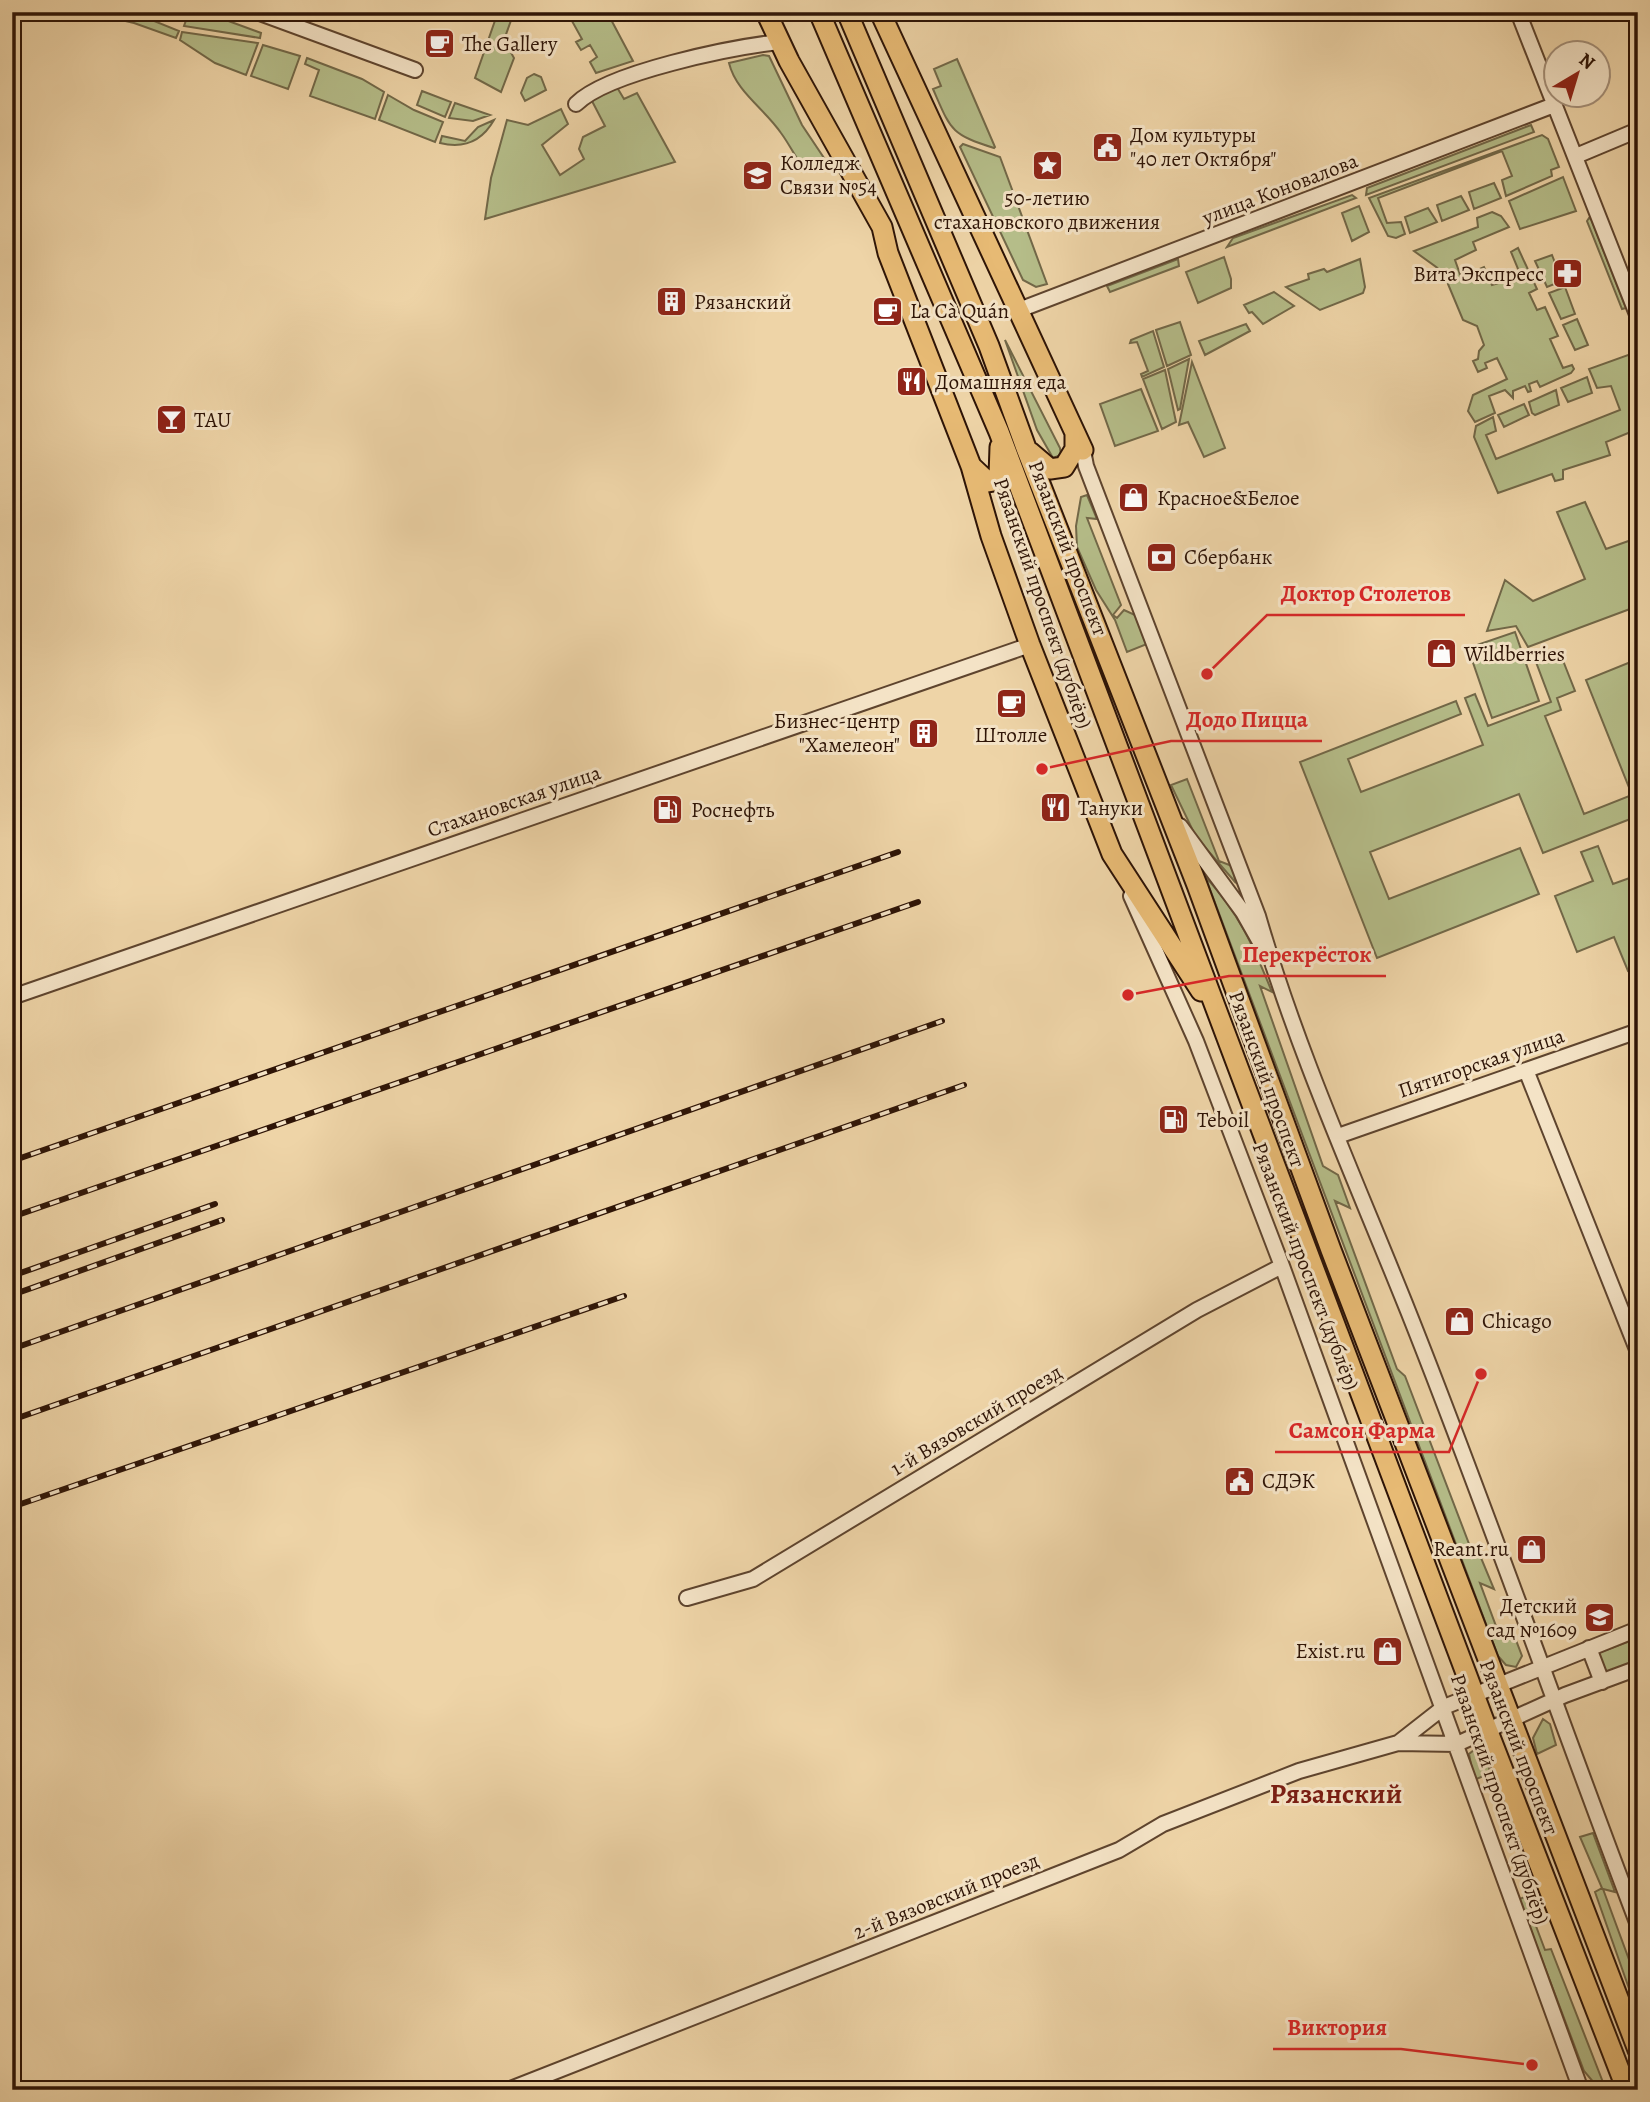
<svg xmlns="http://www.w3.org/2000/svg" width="1650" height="2102" font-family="Alegreya,serif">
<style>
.green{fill:#b5bd89;stroke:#726848;stroke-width:2}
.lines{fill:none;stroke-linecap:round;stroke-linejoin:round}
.minor-casing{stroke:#5e442e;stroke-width:18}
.major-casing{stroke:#2e1406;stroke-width:23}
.minor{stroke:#f4e3c6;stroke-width:14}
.major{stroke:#e7ba74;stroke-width:19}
.rail-casing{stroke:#2e1406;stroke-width:6}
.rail{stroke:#f4e3c6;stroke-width:3.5;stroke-dasharray:10;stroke-linecap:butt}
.labels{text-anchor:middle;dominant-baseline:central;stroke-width:6;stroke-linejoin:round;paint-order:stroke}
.poi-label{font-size:21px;fill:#2e1406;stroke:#f4e3c6;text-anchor:start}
.street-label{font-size:21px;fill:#2e1406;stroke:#f4e3c6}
.district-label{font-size:28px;font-weight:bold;fill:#7a1f14;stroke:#f4e3c6}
.leader{fill:none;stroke:#d62828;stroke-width:2.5}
.callout-dot{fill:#d62828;stroke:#f4e3c6;stroke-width:2.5}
.callout-label{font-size:23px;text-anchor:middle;font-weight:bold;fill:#d62828;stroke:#f4e3c6;stroke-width:6;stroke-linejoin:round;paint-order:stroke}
</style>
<rect width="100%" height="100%" fill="#eed4a7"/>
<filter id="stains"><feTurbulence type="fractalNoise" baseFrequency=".00286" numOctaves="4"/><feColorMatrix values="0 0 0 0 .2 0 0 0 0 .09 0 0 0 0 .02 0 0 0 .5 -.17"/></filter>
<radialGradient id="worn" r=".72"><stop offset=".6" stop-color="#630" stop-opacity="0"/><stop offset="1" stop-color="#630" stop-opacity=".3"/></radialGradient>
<path class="green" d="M 87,12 L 132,12 L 179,31 L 176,38 L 134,23 Z
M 189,12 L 204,12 L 261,33 L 260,38 L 184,26 Z
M 498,12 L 514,12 L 504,40 L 514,58 L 501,92 L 475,78 Z
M 567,12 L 607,12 L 633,61 L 596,73 L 590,62 L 597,57 L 590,45 L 581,50 L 576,42 L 582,39 Z
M 182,32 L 258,43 L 246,75 L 215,63 L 180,40 Z
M 263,45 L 300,56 L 288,89 L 251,76 Z
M 763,55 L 769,56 L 802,125 L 824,158 L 805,170 C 796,159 790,145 781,133 C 765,109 736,92 729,63 Z
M 307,58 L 362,79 L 384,92 L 375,119 L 310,96 L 319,70 L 305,64 Z
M 957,59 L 995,147 L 994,148 C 950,134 951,130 933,89 L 941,86 L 934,69 Z
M 534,74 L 541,77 L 546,90 L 525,101 L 521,93 L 527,78 Z
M 615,84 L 624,99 L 637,93 L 675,162 L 485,219 L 491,178 L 507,120 L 528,125 L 561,109 L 568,124 L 542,145 L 560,175 L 584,159 L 579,149 L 583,137 L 605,126 L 592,101 Z
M 422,91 L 451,102 L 445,117 L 417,105 Z
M 388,95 L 414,110 L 443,122 L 435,142 L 379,120 Z
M 455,103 L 490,115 L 473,121 L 449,118 Z
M 494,120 C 482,141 464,149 440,143 L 442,136 L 465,141 L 478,127 Z
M 1531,125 L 1534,132 L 1366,195 L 1367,188 Z
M 1542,135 L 1548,139 L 1559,167 L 1551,170 L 1552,176 L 1506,196 L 1502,180 L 1512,176 L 1502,151 L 1378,198 L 1387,223 L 1401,222 L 1405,234 L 1396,238 L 1388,236 L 1369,198 Z
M 963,144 L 1000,157 L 1047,284 L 1036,287 L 1023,280 L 960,147 Z
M 1563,177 L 1576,211 L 1520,229 L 1509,201 Z
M 1494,183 L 1501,198 L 1474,209 L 1469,192 Z
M 1352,195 L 1356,198 L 1227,247 L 1233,238 Z
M 1461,196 L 1469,210 L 1442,221 L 1437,205 Z
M 1359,206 L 1369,232 L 1352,241 L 1342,213 Z
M 1428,208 L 1437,222 L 1410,233 L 1405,217 Z
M 1492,212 L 1501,216 L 1509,227 L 1473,242 L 1476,250 L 1455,260 L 1461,277 L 1484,267 L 1492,285 L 1521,276 L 1511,252 L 1518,248 L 1537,289 L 1529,293 L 1537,310 L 1545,307 L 1558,336 L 1550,339 L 1563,368 L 1572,365 L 1574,369 L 1571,373 L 1540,387 L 1537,381 L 1529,384 L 1531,391 L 1528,392 L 1525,386 L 1513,391 L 1513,398 L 1505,390 L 1489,396 L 1495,413 L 1475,422 L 1468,411 L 1473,395 L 1507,379 L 1497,358 L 1485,363 L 1487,368 L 1478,372 L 1473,361 L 1478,359 L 1479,351 L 1484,345 L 1477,326 L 1463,320 L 1443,272 L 1414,251 L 1478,227 L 1477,218 Z
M 1589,218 L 1591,219 L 1626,308 L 1622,309 L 1587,221 Z
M 1552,255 L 1562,281 L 1547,287 L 1535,261 Z
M 1224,257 L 1231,279 L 1231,288 L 1198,303 L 1186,272 Z
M 1178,259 L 1179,266 L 1110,292 L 1107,286 Z
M 1360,259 L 1365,287 L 1363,293 L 1320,310 L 1286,287 L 1309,279 L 1308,274 L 1324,269 L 1327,272 Z
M 1565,287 L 1575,314 L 1561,319 L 1549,293 Z
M 1274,292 L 1294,306 L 1263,324 L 1252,312 L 1249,313 L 1244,305 Z
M 1577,319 L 1588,345 L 1575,350 L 1563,325 Z
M 1180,322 L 1191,355 L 1167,366 L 1156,330 Z
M 1246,324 L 1250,331 L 1205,355 L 1199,341 Z
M 1153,331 L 1164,367 L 1142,377 L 1141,374 L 1148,371 L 1137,342 L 1130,343 L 1131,340 Z
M 1005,340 L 1060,448 L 1061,455 L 1053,458 L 1037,430 Z
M 1628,355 L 1635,358 L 1638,364 L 1638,429 L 1606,442 L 1610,455 L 1563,470 L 1563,479 L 1555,481 L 1552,474 L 1498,493 L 1474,437 L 1476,426 L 1493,417 L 1496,431 L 1486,435 L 1496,459 L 1620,410 L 1611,386 L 1597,388 L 1589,369 Z
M 1189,359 L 1180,409 L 1178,410 L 1168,369 Z
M 1192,362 L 1225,448 L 1204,457 L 1188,422 L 1179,425 Z
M 1165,370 L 1176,422 L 1162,429 L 1143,379 Z
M 1587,377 L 1592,393 L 1568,402 L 1561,388 Z
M 1141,389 L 1158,431 L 1115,446 L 1100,404 Z
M 1556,390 L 1559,405 L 1535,415 L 1532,413 L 1529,402 Z
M 1524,404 L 1529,415 L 1504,427 L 1498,415 Z
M 1087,495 L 1097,519 L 1087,518 L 1121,605 L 1113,615 L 1117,618 L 1124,610 L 1135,615 L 1147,644 L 1127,652 L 1115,620 L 1096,590 L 1077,547 L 1076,526 L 1081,497 Z
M 1585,502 L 1606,549 L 1637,538 L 1638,606 L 1528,647 L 1516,626 L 1487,631 L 1505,580 L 1533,601 L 1585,579 L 1557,512 Z
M 1515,632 L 1539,701 L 1492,718 L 1468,648 Z
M 1560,653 L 1575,691 L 1557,698 L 1561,710 L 1545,716 L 1584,814 L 1632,795 L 1586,680 L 1638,659 L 1638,816 L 1543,853 L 1519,794 L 1370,852 L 1389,899 L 1520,848 L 1539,894 L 1377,958 L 1300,762 L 1456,701 L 1461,714 L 1348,759 L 1361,792 L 1483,745 L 1465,698 L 1475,694 L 1488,726 L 1551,702 L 1536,662 Z
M 1187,779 L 1219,861 L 1232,866 L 1236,883 L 1196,837 L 1171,785 Z
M 1598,846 L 1613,884 L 1638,875 L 1638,967 L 1628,971 L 1614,937 L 1577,952 L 1555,896 L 1593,881 L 1581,852 Z
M 1205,876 C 1240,915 1252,943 1272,992 L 1260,986 L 1323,1166 L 1338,1175 L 1350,1208 L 1335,1201 L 1397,1369 L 1405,1376 L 1471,1549 L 1479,1553 L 1494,1589 L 1480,1583 L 1496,1626 L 1514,1635 L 1522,1656 L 1516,1667 L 1506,1665 L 1498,1656 Z
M 1638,1638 L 1638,1661 L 1605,1673 L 1598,1653 Z
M 1543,1719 L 1550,1724 L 1556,1745 L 1537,1754 L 1533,1738 Z
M 1474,1750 L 1485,1758 L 1491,1773 L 1474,1780 L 1469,1754 Z
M 1593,1833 L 1615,1892 L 1603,1889 L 1638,1984 L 1638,2014 L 1595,1892 L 1602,1888 L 1580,1837 Z
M 1525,1897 L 1545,1950 L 1551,1949 L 1606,2090 L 1600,2090 L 1584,2071 L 1519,1899 Z"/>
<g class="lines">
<defs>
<path id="minor" d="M 257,12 L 415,70
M 1518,12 L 1638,317
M 576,104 C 608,72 733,47 780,42
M 1576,156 L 1638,130
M 1019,310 L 1554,105
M 1083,450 L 1086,466 L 1258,916 C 1297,1051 1356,1181 1408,1311 C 1489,1514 1560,1721 1638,1925
M 1180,826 L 1243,912 L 1260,942
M 1131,896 L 1196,1041 L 1282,1266 L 1581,2090
M 12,997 L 1030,645
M 1526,1070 L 1638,1352
M 1338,1136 L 1638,1031
M 687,1598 L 753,1579 L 1197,1310 L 1282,1266
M 1589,1648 L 1602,1682
M 1398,1743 L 1444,1707 L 1638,1629
M 508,2090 L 1119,1850 L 1163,1824 L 1299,1771 L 1398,1743 L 1457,1744 L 1565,1695 L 1638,1668"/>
<path id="major" d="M 766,12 L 789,61 L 882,227 L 888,253 L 971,466 L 988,482 L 994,481 L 999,476 L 1000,447
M 819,12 L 999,432 L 1487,1729 L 1627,2090
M 847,12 L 989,346 L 1026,448 L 1197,885 L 1331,1250 L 1638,2050
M 880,12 L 1083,450
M 1030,452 L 1050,469 L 1064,467 L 1075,449 L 1075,434
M 971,466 L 991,536 L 1030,645 L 1112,854 L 1201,991"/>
</defs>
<use href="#minor" class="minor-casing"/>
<use href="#major" class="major-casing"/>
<use href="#minor" class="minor"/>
<use href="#major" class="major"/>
<defs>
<path id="rail" d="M 12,1161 L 898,852
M 12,1217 L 918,902
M 12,1276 L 215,1204
M 12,1295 L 222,1220
M 12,1349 L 942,1021
M 12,1420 L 964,1085
M 12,1507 L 624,1296"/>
</defs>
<use href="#rail" class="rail-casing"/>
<use href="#rail" class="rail"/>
</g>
<defs>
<symbol id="cafe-square" viewBox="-11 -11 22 22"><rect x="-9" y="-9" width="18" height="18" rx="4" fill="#8f2418" stroke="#f4e3c6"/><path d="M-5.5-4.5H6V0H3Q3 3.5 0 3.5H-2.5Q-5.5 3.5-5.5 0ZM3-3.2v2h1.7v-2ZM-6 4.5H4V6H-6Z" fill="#fff"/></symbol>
<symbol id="civic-square" viewBox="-11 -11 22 22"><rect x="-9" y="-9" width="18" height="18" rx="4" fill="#8f2418" stroke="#f4e3c6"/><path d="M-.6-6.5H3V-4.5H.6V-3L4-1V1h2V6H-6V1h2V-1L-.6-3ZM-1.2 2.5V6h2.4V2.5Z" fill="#fff"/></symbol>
<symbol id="sight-square" viewBox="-11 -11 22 22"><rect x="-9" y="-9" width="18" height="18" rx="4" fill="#8f2418" stroke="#f4e3c6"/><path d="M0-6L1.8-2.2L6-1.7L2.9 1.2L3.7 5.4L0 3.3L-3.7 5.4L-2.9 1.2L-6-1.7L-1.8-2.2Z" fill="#fff"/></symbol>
<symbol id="university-square" viewBox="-11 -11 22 22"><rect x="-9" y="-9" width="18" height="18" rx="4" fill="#8f2418" stroke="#f4e3c6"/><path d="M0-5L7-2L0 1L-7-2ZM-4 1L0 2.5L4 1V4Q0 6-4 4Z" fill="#fff"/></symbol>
<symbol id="pharmacy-square" viewBox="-11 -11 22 22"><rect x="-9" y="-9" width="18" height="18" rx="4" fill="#8f2418" stroke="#f4e3c6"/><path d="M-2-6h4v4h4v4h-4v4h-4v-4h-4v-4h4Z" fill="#fff"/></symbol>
<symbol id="building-square" viewBox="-11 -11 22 22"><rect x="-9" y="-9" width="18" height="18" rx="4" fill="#8f2418" stroke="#f4e3c6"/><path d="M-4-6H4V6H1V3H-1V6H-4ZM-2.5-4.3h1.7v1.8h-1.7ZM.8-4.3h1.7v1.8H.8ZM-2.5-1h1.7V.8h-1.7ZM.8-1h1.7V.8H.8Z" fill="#fff"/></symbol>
<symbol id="restaurant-square" viewBox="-11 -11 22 22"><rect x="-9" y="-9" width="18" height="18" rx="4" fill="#8f2418" stroke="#f4e3c6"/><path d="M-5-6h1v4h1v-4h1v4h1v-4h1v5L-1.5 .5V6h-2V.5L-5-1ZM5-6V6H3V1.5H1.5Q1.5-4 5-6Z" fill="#fff"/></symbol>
<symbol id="bar-square" viewBox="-11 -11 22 22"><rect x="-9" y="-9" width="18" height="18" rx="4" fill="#8f2418" stroke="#f4e3c6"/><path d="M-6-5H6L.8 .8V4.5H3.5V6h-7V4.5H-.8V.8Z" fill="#fff"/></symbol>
<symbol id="shop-square" viewBox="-11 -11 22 22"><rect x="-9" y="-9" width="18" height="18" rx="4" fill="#8f2418" stroke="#f4e3c6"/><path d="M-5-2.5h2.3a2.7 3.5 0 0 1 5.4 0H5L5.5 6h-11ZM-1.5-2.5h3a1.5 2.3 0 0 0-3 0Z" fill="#fff"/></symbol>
<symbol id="bank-square" viewBox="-11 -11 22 22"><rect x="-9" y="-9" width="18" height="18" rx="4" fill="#8f2418" stroke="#f4e3c6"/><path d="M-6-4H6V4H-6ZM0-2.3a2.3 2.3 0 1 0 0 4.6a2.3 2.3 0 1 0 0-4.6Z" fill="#fff"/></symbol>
<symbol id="fuel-square" viewBox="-11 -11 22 22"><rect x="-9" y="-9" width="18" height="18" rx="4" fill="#8f2418" stroke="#f4e3c6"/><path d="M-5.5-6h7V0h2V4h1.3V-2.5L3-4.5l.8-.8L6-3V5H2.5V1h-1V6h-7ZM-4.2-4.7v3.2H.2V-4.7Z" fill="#fff"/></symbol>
<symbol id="school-square" viewBox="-11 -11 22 22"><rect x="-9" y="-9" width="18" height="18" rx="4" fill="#8f2418" stroke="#f4e3c6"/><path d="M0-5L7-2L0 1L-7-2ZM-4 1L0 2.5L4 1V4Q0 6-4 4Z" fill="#fff"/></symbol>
</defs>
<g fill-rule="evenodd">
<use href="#cafe-square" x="422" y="26" width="35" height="35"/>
<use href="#civic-square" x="1090" y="130" width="35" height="35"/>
<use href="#sight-square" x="1030" y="148" width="35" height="35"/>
<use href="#university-square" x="740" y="158" width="35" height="35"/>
<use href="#pharmacy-square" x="1550" y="256" width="35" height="35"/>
<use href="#building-square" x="654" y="284" width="35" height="35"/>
<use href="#cafe-square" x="870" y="294" width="35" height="35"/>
<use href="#restaurant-square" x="894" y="364" width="35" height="35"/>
<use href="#bar-square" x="154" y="402" width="35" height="35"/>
<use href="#shop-square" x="1116" y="480" width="35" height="35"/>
<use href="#bank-square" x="1144" y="540" width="35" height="35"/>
<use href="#shop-square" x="1424" y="636" width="35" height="35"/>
<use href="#cafe-square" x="994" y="686" width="35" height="35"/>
<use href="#building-square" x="906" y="716" width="35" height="35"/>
<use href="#restaurant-square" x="1038" y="790" width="35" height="35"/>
<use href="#fuel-square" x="650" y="792" width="35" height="35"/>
<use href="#fuel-square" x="1156" y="1102" width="35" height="35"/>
<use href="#shop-square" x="1442" y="1304" width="35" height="35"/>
<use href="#civic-square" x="1222" y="1464" width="35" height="35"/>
<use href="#shop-square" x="1514" y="1532" width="35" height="35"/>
<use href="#school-square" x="1582" y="1600" width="35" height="35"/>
<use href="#shop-square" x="1370" y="1634" width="35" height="35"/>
</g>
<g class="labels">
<g class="poi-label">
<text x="462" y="44">The Gallery</text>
<text x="1130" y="135">Дом культуры<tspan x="1130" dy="24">"40 лет Октября"</tspan></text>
<text x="780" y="163">Колледж<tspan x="780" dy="24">Связи №54</tspan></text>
<text x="1047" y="198" text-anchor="middle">50-летию<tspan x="1047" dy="24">стахановского движения</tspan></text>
<text x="1544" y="274" text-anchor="end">Вита Экспресс</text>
<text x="694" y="302">Рязанский</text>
<text x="910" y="311">La Cà Quán</text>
<text x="935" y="382">Домашняя еда</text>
<text x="194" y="420">TAU</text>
<text x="1157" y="498">Красное&amp;Белое</text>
<text x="1184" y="557">Сбербанк</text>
<text x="1464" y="654">Wildberries</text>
<text x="900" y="721" text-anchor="end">Бизнес-центр<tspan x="900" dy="24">"Хамелеон"</tspan></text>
<text x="1011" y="735" text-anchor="middle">Штолле</text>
<text x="1078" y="808">Тануки</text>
<text x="691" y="810">Роснефть</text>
<text x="1197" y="1120">Teboil</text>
<text x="1482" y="1321">Chicago</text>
<text x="1262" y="1481">СДЭК</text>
<text x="1509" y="1549" text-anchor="end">Reant.ru</text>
<text x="1577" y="1606" text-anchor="end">Детский<tspan x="1577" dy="24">сад №1609</tspan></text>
<text x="1365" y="1651" text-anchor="end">Exist.ru</text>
</g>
<g class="street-label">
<text transform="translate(1280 189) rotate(-21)">улица Коновалова</text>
<text transform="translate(1068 548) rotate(69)">Рязанский проспект</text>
<text transform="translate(1043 603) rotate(71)">Рязанский проспект (дублёр)</text>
<text transform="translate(514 801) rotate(-19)">Стахановская улица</text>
<text transform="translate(1481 1063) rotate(-19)">Пятигорская улица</text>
<text transform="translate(1267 1079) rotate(70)">Рязанский проспект</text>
<text transform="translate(1306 1266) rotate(69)">Рязанский проспект (дублёр)</text>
<text transform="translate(976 1420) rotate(-31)">1-й Вязовский проезд</text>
<text transform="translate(1519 1747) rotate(69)">Рязанский проспект</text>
<text transform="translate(1500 1799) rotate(71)">Рязанский проспект (дублёр)</text>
<text transform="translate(946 1896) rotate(-22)">2-й Вязовский проезд</text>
</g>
<g class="district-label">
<text x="1336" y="1794">Рязанский</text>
</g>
</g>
<path class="leader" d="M1207 674L1267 615H1465M1042 769L1171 741H1322M1128 995L1229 976H1386M1481 1374L1449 1452H1275M1532 2065L1401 2049H1273"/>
<g class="callout-dot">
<circle cx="1207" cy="674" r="7"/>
<circle cx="1042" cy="769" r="7"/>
<circle cx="1128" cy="995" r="7"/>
<circle cx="1481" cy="1374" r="7"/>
<circle cx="1532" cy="2065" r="7"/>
</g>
<g class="callout-label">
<text x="1366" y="601">Доктор Столетов</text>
<text x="1247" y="727">Додо Пицца</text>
<text x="1307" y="962">Перекрёсток</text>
<text x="1362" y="1438">Самсон Фарма</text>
<text x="1337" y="2035">Виктория</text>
</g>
<rect width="1650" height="2102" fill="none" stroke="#eed4a7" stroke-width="42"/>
<rect x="14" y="14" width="1622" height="2074" fill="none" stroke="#2e1406" stroke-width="3.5"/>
<rect x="21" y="21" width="1608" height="2060" fill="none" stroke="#2e1406" stroke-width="2"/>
<g transform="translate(1577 74) rotate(38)"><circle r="33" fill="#f4e3c6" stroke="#a59079" stroke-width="2"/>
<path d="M0-5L12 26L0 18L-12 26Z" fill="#8f2418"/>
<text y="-10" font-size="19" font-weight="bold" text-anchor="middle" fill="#2e1406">N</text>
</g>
<rect width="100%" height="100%" filter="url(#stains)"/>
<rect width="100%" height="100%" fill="url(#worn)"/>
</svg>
